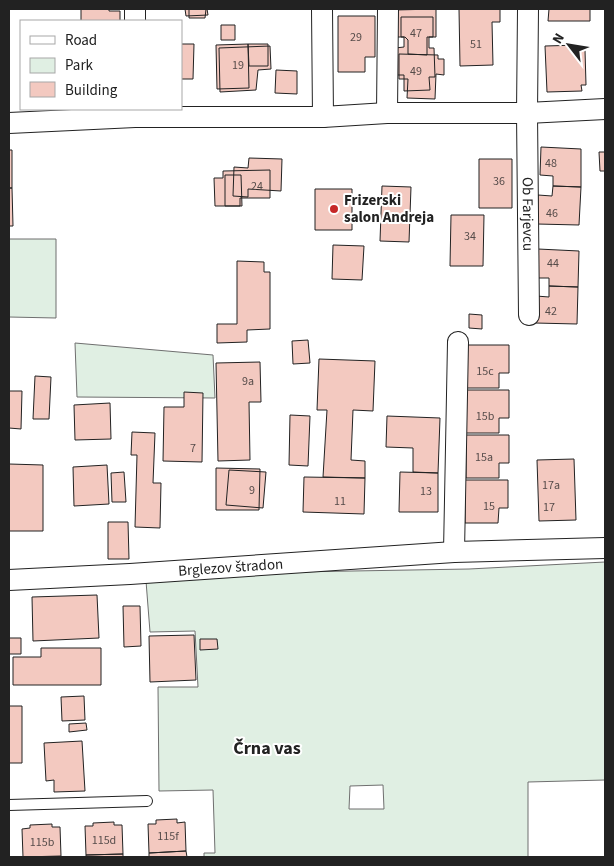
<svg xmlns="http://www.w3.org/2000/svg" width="614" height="866" font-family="'Source Sans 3',sans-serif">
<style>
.green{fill:#e0efe3;stroke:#6f6f6f;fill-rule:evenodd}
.building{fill:#f3c9c0;stroke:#222}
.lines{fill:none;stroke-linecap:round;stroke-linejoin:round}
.lane-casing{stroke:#222;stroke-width:12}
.street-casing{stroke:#222;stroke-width:22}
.lane{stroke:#fff;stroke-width:10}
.street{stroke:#fff;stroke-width:20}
.poi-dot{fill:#c62828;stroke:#fff;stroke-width:2}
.labels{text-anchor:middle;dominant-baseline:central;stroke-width:4;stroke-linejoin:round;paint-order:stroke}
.number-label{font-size:12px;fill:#564c4a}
.poi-label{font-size:15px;font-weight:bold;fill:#222;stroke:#fff;text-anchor:start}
.street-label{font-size:15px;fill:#222;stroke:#fff}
.quarter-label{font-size:18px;font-weight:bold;fill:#222;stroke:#fff}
</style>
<rect width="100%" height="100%" fill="#fff"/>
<path class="green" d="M 9,239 L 56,239 L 56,318 L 9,317 Z
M 75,343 L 213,355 L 215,398 L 77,397 Z
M 605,562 L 605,780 L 528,782 L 528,857 L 204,857 L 204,853 L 215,853 L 213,790 L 159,791 L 158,687 L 198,687 L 195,631 L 150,632 L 146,581 L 294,572 L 469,569 ZM 383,785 L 384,809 L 349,809 L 350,786 Z"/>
<path class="building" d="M 81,9 L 109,9 L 109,11 L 120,11 L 120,21 L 81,21 Z
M 185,9 L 207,9 L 208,15 L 186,16 Z
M 189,9 L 206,9 L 205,18 L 189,18 Z
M 436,9 L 436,37 L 429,37 L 429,48 L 434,48 L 435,77 L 429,77 L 430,90 L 404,91 L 404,75 L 396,75 L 395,48 L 404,47 L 404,37 L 395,37 L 395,10 Z
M 459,9 L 500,9 L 500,22 L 492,22 L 493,65 L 460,66 Z
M 549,9 L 590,9 L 590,21 L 548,21 Z
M 338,16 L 375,16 L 375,57 L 365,57 L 365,72 L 338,72 Z
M 401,17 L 433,17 L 433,37 L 427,37 L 427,55 L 408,54 L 408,40 L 405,37 L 401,37 Z
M 221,25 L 235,25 L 235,40 L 221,40 Z
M 181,44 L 194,44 L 193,79 L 181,79 Z
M 248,44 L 249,88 L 217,89 L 216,45 Z
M 248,44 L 268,44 L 268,66 L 249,66 Z
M 580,45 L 580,50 L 585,50 L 586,85 L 581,85 L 582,91 L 547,92 L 545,46 Z
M 270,46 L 271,69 L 258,70 L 256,90 L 220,92 L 219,48 Z
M 399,54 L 438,55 L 438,59 L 444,59 L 444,75 L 436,74 L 435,99 L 407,98 L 408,79 L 399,79 Z
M 276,70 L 297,71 L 297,94 L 275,93 Z
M 541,147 L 581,149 L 581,187 L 553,186 L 553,176 L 540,175 Z
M 9,150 L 12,150 L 12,188 L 9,188 Z
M 599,152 L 605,152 L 605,171 L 600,171 Z
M 249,158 L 282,159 L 281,191 L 248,189 L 248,197 L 233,196 L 234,167 L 248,168 Z
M 479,159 L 512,159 L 512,208 L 479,208 Z
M 270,170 L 270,198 L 240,198 L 240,206 L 215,206 L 214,178 L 223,178 L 223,171 Z
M 225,175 L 241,175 L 242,206 L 225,206 Z
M 382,186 L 411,187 L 409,242 L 380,241 Z
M 553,186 L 581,187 L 579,225 L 537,224 L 538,195 L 552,196 Z
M 9,188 L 12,188 L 13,226 L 9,226 Z
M 315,189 L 352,189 L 352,230 L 315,230 Z
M 451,215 L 484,215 L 483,266 L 450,266 Z
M 333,245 L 364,246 L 362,280 L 332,279 Z
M 538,249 L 579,251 L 578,287 L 549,286 L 549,278 L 536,278 Z
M 237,261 L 264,262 L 264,272 L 270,272 L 270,329 L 247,330 L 247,342 L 217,343 L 217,324 L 237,324 Z
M 549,286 L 578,287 L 577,324 L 535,323 L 536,296 L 549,297 Z
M 469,314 L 482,315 L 482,329 L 469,328 Z
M 308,340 L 310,363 L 293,364 L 292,341 Z
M 466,345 L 509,345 L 509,373 L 499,373 L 499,388 L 466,388 Z
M 319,359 L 375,361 L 373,411 L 353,410 L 351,460 L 365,461 L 365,478 L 323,477 L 327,410 L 317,410 Z
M 260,362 L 261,402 L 249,402 L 250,460 L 218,461 L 216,363 Z
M 35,376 L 51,377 L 49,419 L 33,419 Z
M 466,390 L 509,390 L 509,418 L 499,418 L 499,433 L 466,433 Z
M 9,391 L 22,391 L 21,429 L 9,428 Z
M 184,392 L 203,393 L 202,462 L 163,461 L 164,407 L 184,407 Z
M 110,403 L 111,439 L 75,440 L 74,405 Z
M 290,415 L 310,416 L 308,466 L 289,465 Z
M 387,416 L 440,418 L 438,473 L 413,472 L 413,448 L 386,447 Z
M 132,432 L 155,433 L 153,483 L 161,483 L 160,528 L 135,527 L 137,455 L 131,455 Z
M 466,435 L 509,435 L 509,463 L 499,463 L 499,478 L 466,478 Z
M 574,459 L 576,520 L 539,521 L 537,460 Z
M 9,464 L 43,465 L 43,531 L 9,531 Z
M 107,465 L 109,504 L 74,506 L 73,467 Z
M 216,468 L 260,469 L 259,510 L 216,510 Z
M 229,470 L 266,472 L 263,508 L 226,505 Z
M 124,472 L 126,502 L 112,502 L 111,473 Z
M 400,472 L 438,473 L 438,512 L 399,512 Z
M 304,477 L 365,478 L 364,514 L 303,512 Z
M 465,480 L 508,480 L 508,508 L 499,508 L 498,523 L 465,523 Z
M 108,522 L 128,522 L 129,559 L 108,559 Z
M 97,595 L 99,638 L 33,641 L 32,597 Z
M 123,606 L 140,606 L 141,646 L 124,647 Z
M 194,635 L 196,680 L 150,682 L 149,636 Z
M 9,638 L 21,638 L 21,654 L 9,654 Z
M 200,639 L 217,639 L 218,649 L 200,650 Z
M 41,648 L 101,648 L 101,685 L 13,685 L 13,657 L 41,657 Z
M 84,696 L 85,720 L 62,721 L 61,697 Z
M 9,706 L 22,706 L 22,763 L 9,763 Z
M 86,723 L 87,730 L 69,732 L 69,724 Z
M 82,741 L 85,791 L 54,792 L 54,780 L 46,781 L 44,743 Z
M 177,819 L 177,823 L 185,822 L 186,851 L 149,853 L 148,824 L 156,824 L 156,820 Z
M 114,822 L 114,825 L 122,825 L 123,854 L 86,855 L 85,826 L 93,826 L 93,823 Z
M 52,824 L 52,827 L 60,827 L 61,856 L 23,857 L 22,829 L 30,828 L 30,825 Z
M 186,851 L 187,857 L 149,857 L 149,853 Z
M 123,854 L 123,857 L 86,857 L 86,855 Z"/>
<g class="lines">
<defs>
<path id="lane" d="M 9,805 L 147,801"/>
<g id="street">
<path d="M 322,9 L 323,117"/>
<path id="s1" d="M 528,9 L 527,113 L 529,315"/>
<path d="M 135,21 L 135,9"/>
<path d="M 387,113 L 388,9"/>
<path d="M 9,123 L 135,117 L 323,117 L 387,113 L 527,113 L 605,109"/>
<path d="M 454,552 L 458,342"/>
<path id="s2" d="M 9,580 L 130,574 L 454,552 L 605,548"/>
</g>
</defs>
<use href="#lane" class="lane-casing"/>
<use href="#street" class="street-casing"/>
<use href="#lane" class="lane"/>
<use href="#street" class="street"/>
</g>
<circle class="poi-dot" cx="334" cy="209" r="5"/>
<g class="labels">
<g class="number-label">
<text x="416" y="33">47</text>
<text x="356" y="37">29</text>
<text x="476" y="44">51</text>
<text x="238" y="65">19</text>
<text x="416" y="71">49</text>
<text x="551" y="163">48</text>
<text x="499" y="181">36</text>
<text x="257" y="186">24</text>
<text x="552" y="213">46</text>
<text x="470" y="236">34</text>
<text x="553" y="263">44</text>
<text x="551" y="311">42</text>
<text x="485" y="371">15c</text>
<text x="248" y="381">9a</text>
<text x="485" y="416">15b</text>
<text x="193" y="448">7</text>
<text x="484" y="457">15a</text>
<text x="551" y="485">17a</text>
<text x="252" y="490">9</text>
<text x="426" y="491">13</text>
<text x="340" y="501">11</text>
<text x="489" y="506">15</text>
<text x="549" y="507">17</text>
<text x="168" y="836">115f</text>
<text x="104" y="840">115d</text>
<text x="42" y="842">115b</text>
</g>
<g class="poi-label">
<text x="344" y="200">Frizerski<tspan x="344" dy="17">salon Andreja</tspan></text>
</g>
<g class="street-label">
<text stroke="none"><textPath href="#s1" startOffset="205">Ob Farjevcu</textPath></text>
<text stroke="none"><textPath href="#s2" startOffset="222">Brglezov štradon</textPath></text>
</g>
<g class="quarter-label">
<text x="267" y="748">Črna vas</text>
</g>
</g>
<rect width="614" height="866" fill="none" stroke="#222222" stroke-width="20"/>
<rect x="20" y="20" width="162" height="90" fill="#ffffff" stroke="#a7a7a7"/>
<rect x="30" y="36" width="25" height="8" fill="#ffffff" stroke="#a7a7a7"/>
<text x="65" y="45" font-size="15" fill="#222222">Road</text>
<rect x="30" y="58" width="25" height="15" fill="#e0efe3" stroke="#a7a7a7"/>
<text x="65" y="70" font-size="15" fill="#222222">Park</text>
<rect x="30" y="82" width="25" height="15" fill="#f3c9c0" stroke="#a7a7a7"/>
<text x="65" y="95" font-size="15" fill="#222222">Building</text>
<g transform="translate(569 45) rotate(301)" stroke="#ffffff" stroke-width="4" paint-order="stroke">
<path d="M0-4L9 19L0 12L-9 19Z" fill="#222222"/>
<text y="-8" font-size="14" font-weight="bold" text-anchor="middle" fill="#222222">N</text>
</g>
</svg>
